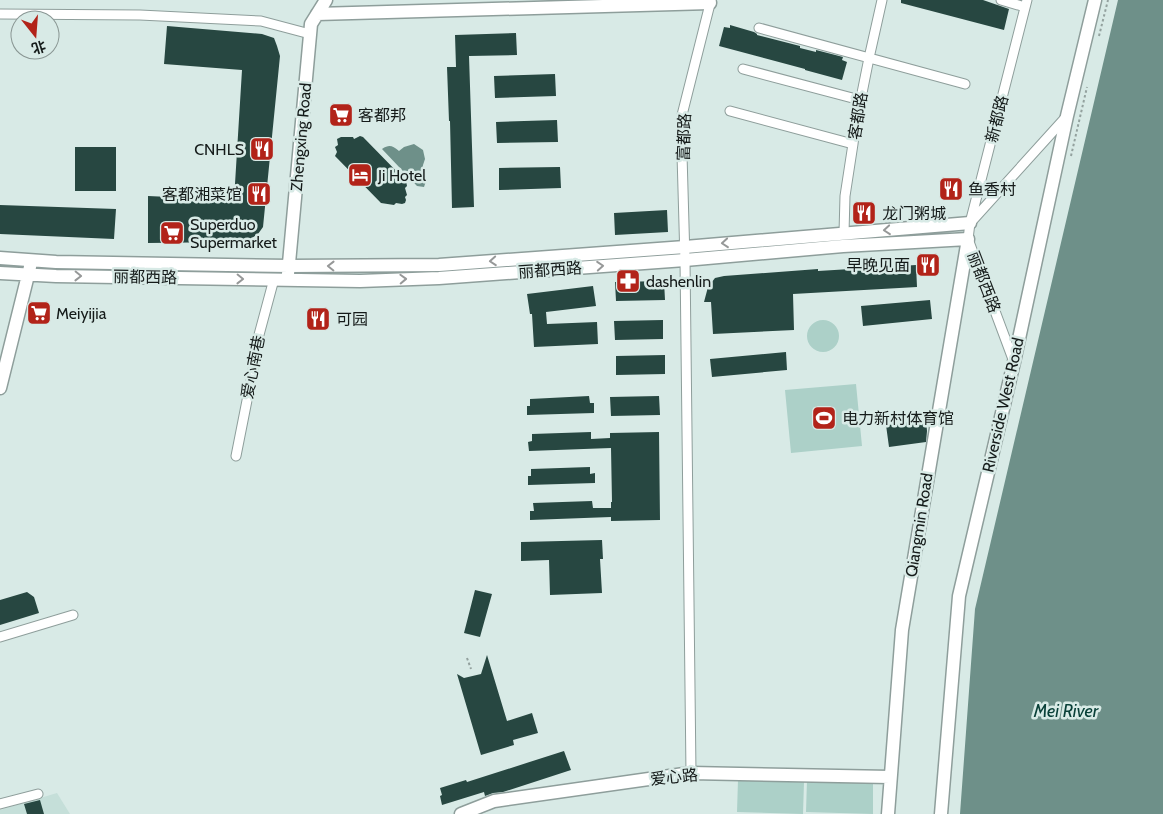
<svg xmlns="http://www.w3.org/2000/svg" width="1163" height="814" font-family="Cabin,'Noto Sans SC',sans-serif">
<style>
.built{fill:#c5dfd9}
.green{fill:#acd0c8}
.water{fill:#6e9089}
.building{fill:#274741}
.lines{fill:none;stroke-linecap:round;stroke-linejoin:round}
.street-casing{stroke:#8e9e9b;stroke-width:11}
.secondary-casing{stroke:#8e9e9b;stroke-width:15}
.path{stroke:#93a19e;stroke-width:2;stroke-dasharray:2.5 2.5;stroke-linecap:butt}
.street{stroke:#fff;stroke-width:9}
.secondary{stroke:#fff;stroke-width:12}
.oneway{stroke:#969898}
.labels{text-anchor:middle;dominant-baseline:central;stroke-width:5;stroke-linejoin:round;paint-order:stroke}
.poi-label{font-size:16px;fill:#151b1a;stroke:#d8eae6;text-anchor:start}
.street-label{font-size:16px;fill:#151b1a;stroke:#d8eae6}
.water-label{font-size:18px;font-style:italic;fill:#094038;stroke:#d8eae6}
</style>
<rect width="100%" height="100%" fill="#d8eae6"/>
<path class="built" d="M 57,793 L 70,814 L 0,814 L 0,810 Z"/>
<path class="green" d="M807 336a16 16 0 1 1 32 0a16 16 0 1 1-32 0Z
M 856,384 L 862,446 L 791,453 L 785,390 Z
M 738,780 L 804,782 L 803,814 L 737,812 Z
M 807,780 L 873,782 L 873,814 L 806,812 Z"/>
<path class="water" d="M 1118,0 L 1163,0 L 1163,814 L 960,814 L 975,609 Z
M 414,144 L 423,150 L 425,159 L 423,165 L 422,173 L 426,181 L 424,187 L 417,186 L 382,149 C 390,144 392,146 399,151 L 404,147 Z"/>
<path class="building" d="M 901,0 L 983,0 L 1009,9 L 1004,30 L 901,3 Z
M 730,25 L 754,32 L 757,34 L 757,35 L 800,46 L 800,48 L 816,52 L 816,50 L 843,57 L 842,60 L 847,62 L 842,80 L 805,70 L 805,69 L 719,46 L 724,27 L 730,28 Z
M 167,26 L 262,34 L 274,38 L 277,46 L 280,56 L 263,227 L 258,234 L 249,240 L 231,242 L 148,243 L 148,196 L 234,200 L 242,70 L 164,64 Z
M 516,33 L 517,55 L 469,56 L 474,207 L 452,208 L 450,121 L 449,121 L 447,67 L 456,67 L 455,35 Z
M 555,74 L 556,96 L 495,98 L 494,76 Z
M 557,120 L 558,142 L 497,143 L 496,122 Z
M 360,136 L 363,137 L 406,181 L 407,186 L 405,188 L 407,195 L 405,197 L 406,200 L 405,203 L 402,204 L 396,203 L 394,205 L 381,203 L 335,156 L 337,152 L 335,147 L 338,145 L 337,139 L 341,137 L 353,137 L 354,139 Z
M 75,147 L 116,147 L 116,191 L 75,191 Z
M 560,167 L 561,188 L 499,190 L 499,168 Z
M 0,205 L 116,209 L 114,239 L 0,234 Z
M 667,210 L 668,232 L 615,235 L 614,213 Z
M 916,265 L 917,287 L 793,294 L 794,330 L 713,334 L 711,302 L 704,302 L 708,287 L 715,278 L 724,276 L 818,269 L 818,271 Z
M 664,281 L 665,300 L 616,301 L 615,282 Z
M 593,286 L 596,306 L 546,312 L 547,324 L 597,322 L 598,344 L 534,347 L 532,314 L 530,314 L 527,294 Z
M 930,300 L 932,319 L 863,326 L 861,306 Z
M 663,320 L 663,339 L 615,340 L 614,321 Z
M 786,352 L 787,370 L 712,377 L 710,359 Z
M 665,355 L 665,374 L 616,375 L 616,356 Z
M 589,396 L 590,403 L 594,403 L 594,413 L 527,415 L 527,406 L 530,406 L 530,399 Z
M 659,396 L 660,415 L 611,416 L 610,397 Z
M 926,420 L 927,431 L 926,442 L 889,447 L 886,425 Z
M 591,432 L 591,439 L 610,438 L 610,433 L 659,432 L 660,520 L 611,521 L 611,517 L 530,520 L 530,511 L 534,511 L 533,503 L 592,501 L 593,508 L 611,508 L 611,502 L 612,502 L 611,448 L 529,451 L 528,442 L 532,441 L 532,434 Z
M 590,467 L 590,474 L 595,473 L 595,483 L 528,485 L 528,476 L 531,476 L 531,469 Z
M 602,540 L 603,559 L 600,559 L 602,593 L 550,595 L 549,560 L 521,561 L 521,542 Z
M 475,590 L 492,594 L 480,637 L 464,633 Z
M 27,592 L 34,597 L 39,613 L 0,625 L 0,600 Z
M 487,655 L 507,721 L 532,713 L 538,733 L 513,740 L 514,745 L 481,755 L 457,674 L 464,678 L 481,674 Z
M 564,751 L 571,770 L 503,792 L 493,793 L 485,796 L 484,792 L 442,805 L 440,796 L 442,795 L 440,788 L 466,780 L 467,782 Z
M 40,800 L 44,814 L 27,814 L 24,804 Z"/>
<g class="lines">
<defs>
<path id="street" d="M 1001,0 L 1025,7
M 0,14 L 140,15 L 261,21 L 310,34
M 759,28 L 965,84
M 743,69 L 860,100
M 730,111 L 853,144
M 972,221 L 1066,117
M 844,233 L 845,196 L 853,144 L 855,128 L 869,58 L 882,0
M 1014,362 L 968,239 L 970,223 L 1027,0
M 236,456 L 254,365 L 253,357 L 274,279
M 0,637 L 73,615
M 691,773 L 685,260 L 681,119 L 711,0
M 0,804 L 38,794"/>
<path id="secondary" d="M 317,14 L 710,3
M 0,258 L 56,262 L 289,266 L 439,265 L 685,247 L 970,223
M 0,273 L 56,276 L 360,281 L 439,278 L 685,260 L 843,246 L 968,239 L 902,630 L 888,814
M 288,274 L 311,24 L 326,0
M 0,388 L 30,267
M 461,814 L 494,801 L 691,773 L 890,777
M 941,814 L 959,596 L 1014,362 L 1067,116 L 1095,0"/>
</defs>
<use href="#street" class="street-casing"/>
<use href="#secondary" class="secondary-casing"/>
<path class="path" d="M 1099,36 L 1108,0
M 1071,156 L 1087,87
M 467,658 L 471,669"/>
<use href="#street" class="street"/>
<use href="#secondary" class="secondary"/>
</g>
<defs><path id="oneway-chevron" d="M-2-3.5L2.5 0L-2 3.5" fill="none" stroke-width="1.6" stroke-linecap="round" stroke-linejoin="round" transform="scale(1.25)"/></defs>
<g class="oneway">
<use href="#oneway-chevron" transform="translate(887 230) rotate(175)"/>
<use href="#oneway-chevron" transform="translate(725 243) rotate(175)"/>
<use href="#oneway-chevron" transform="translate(493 261) rotate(176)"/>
<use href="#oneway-chevron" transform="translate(331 266) rotate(-179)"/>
<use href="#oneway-chevron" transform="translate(600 266) rotate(-4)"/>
<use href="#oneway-chevron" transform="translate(78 276) rotate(1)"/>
<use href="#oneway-chevron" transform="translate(240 279) rotate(1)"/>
<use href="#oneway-chevron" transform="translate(403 279) rotate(-2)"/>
</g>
<defs>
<symbol id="supermarket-square" viewBox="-11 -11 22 22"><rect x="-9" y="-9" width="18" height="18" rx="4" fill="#b22319" stroke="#d8eae6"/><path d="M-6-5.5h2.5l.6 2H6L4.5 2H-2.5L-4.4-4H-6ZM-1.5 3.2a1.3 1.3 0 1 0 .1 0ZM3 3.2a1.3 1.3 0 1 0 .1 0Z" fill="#fff"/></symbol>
<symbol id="restaurant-square" viewBox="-11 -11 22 22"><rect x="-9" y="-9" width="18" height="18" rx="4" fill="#b22319" stroke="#d8eae6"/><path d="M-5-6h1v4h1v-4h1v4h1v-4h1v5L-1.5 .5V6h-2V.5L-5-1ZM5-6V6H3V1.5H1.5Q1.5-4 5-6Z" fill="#fff"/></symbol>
<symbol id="hotel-square" viewBox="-11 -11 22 22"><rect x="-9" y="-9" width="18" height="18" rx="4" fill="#b22319" stroke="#d8eae6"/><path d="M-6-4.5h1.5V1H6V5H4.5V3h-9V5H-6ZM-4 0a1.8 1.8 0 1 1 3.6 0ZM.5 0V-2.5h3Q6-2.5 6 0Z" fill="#fff"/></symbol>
<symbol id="pharmacy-square" viewBox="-11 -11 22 22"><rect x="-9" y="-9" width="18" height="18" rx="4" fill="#b22319" stroke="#d8eae6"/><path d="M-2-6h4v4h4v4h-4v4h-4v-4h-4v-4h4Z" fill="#fff"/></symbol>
<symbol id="stadium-square" viewBox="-11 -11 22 22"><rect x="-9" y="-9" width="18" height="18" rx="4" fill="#b22319" stroke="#d8eae6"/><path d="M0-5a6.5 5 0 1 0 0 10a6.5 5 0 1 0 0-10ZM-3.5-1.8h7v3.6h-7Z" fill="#fff"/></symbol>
</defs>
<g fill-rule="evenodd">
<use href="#supermarket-square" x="327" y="101" width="28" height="28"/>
<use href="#restaurant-square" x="248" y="135" width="28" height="28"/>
<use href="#hotel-square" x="346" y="161" width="28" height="28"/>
<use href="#restaurant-square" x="937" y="175" width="28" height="28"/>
<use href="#restaurant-square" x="245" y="180" width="28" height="28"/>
<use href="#restaurant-square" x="850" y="199" width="28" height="28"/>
<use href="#supermarket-square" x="158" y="219" width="28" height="28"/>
<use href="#restaurant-square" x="914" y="251" width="28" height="28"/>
<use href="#pharmacy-square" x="614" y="267" width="28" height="28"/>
<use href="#supermarket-square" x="25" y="299" width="28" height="28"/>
<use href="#restaurant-square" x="304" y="305" width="28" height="28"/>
<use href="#stadium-square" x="810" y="404" width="28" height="28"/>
</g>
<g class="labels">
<g class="poi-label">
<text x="358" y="115">客都邦</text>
<text x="244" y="149" text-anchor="end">CNHLS</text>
<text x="378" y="175">Ji Hotel</text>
<text x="968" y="189">鱼香村</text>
<text x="242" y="194" text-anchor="end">客都湘菜馆</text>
<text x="882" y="213">龙门粥城</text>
<text x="190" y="224">Superduo<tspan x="190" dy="18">Supermarket</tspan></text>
<text x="910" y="265" text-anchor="end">早晚见面</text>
<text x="646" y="281">dashenlin</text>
<text x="56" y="313">Meiyijia</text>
<text x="336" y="319">可园</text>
<text x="842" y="418">电力新村体育馆</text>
</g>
<g class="street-label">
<text transform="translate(858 116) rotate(-81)">客都路</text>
<text transform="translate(997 119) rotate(-76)">新都路</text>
<text transform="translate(301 137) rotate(-85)">Zhengxing Road</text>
<text transform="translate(684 137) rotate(-88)">富都路</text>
<text transform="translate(550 270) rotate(-4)">丽都西路</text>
<text transform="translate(145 277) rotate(1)">丽都西路</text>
<text transform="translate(984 282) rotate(69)">丽都西路</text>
<text transform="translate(253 367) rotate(-79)">爱心南巷</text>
<text transform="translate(1003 405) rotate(-77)">Riverside West Road</text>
<text transform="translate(919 525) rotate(-81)">Qiangmin Road</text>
<text transform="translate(674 777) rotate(-6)">爱心路</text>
</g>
<g class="water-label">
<text x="1066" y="711">Mei River</text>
</g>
</g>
<g transform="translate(35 35) rotate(163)"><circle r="24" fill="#d8eae6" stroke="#8a9794"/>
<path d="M0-4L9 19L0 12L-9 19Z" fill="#b22319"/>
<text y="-8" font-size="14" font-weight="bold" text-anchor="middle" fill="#151b1a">北</text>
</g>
</svg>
